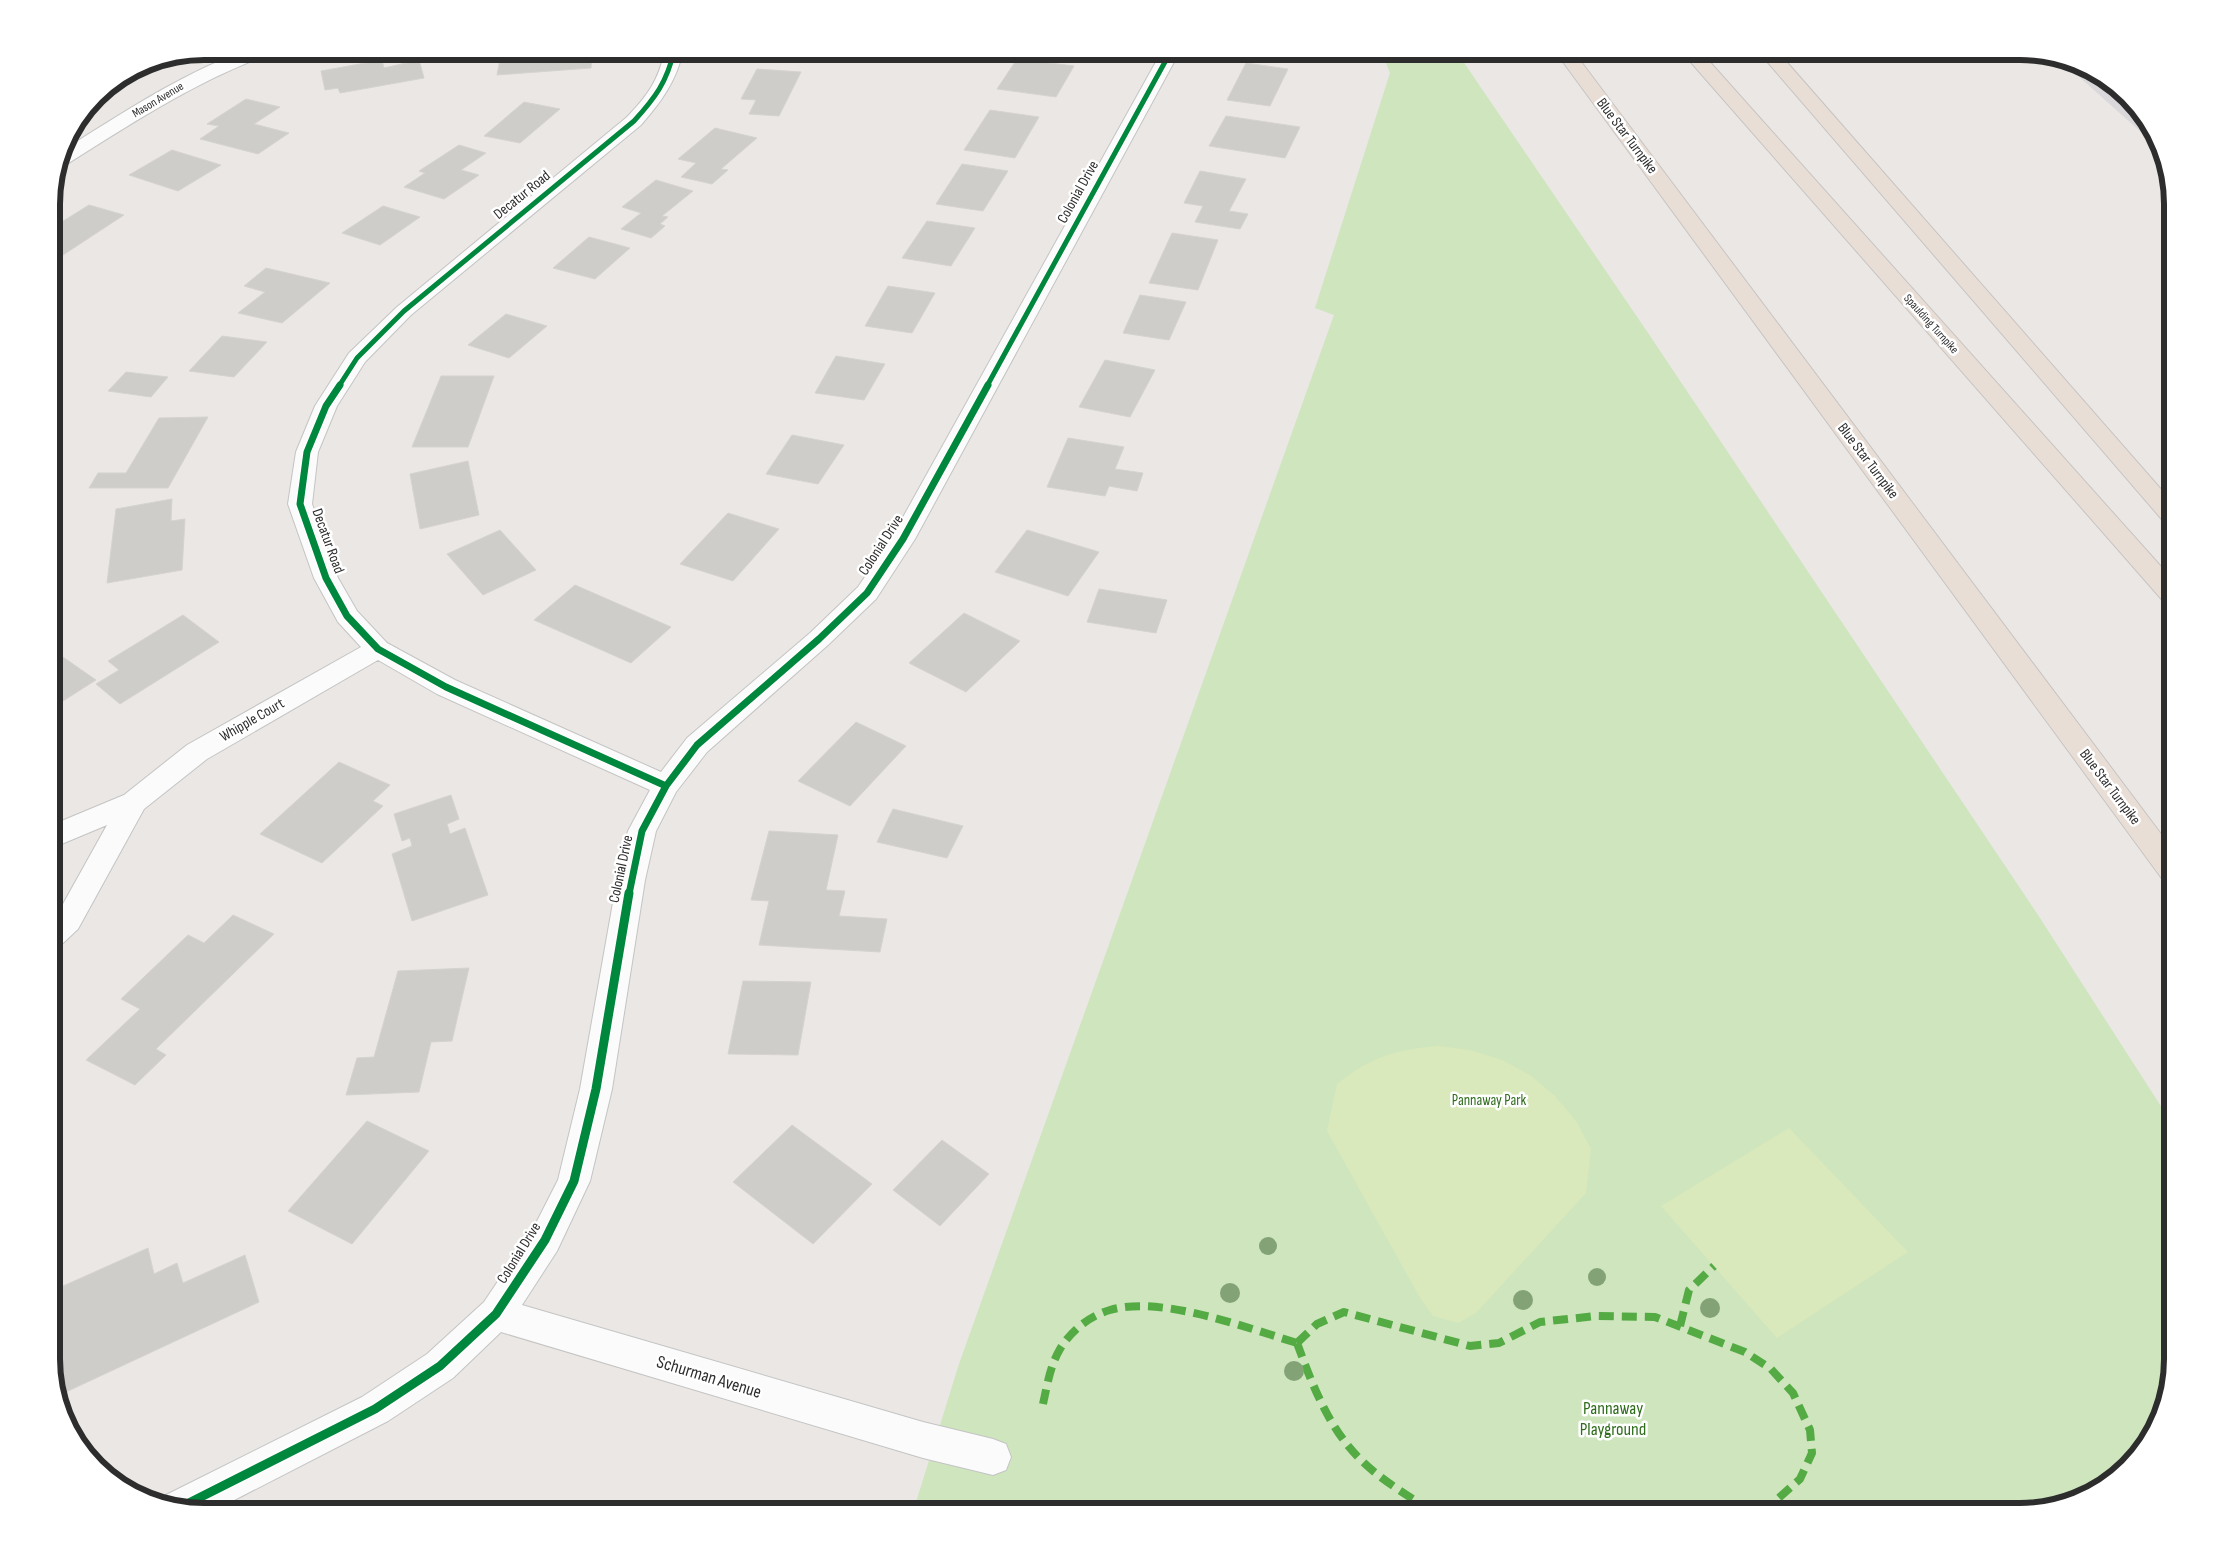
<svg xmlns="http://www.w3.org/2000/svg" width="2224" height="1563" font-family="'Sofia Sans Condensed',sans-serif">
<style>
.industrial{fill:#dbd8db}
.green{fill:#cee5be}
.pitch{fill:#d9e9bb}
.building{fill:#cfcdca;stroke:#d5d3d0}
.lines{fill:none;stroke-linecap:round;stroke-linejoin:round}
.minor-casing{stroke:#c4c4c4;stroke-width:2}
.highway-casing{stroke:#c6c4c3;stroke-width:2}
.minor{fill:#fcfbfb;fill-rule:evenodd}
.highway{fill:#e9ded6;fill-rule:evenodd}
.quiet{stroke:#54ab44;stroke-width:8;stroke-dasharray:15 8;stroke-linecap:butt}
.cycleway-far2-casing{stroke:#fff;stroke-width:7}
.cycleway-far1-casing{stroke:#fff;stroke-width:10}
.cycleway-casing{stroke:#fff;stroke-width:12}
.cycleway-far2{stroke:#00873e;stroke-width:5}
.cycleway-far1{stroke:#00873e;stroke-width:7}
.cycleway{stroke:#00873e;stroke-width:9}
.tree{fill:#83a376}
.labels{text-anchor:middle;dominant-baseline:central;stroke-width:5;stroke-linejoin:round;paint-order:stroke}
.far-street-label{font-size:12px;fill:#2d2d2d;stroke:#fff}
.street-label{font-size:15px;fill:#2d2d2d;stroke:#fff}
.park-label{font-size:15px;fill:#2f6c1c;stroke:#fff}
.near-street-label{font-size:18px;fill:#2d2d2d;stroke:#fff}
.near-park-label{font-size:18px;fill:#2f6c1c;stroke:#fff}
.rim{fill:none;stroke:#2d2d2d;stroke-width:6}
</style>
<rect width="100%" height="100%" fill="#eae7e4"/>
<path class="industrial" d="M 2058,58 L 2069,59 L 2113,83 L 2157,136 L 2160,149 Z"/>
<path class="green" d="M 1381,51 L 1456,51 L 1646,330 L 2038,915 L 2173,1125 L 2173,1359 L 2165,1408 L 2141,1452 L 2088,1496 L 2020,1512 L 913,1512 L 959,1364 L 1334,315 L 1315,308 L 1390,73 Z"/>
<path class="pitch" d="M 1439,1046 L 1470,1050 L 1502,1060 L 1530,1075 L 1555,1096 L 1576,1121 L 1591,1149 L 1586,1193 L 1476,1313 L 1458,1323 L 1433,1316 L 1419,1296 L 1327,1131 L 1337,1084 C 1371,1057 1396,1049 1439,1046 Z
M 1789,1128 L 1908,1252 L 1777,1338 L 1661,1206 Z"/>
<path class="building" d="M 533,51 L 592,51 L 591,68 L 497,75 L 500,59 L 532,57 Z
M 751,51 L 795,51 L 751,54 Z
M 1017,59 L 1074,66 L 1056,97 L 997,89 Z
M 382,60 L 384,68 L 419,60 L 424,78 L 340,93 L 338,88 L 325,90 L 321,71 Z
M 1246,63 L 1288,69 L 1270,106 L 1227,100 Z
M 757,69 L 801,72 L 779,116 L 749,114 L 756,100 L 741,99 Z
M 246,99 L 280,107 L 254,124 L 289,133 L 258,154 L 200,139 L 219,126 L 207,124 Z
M 524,102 L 560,109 L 520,143 L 484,136 Z
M 990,110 L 1039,117 L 1015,158 L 964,150 Z
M 1226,116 L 1300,127 L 1285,158 L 1209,146 Z
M 715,128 L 757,138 L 721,169 L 728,170 L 712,184 L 681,177 L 696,163 L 678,159 Z
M 459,145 L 486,153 L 461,170 L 479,175 L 444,199 L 404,187 L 425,173 L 419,171 Z
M 172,150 L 221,165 L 178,191 L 129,175 Z
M 962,164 L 1008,171 L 983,211 L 936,204 Z
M 1200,171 L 1246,179 L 1229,211 L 1248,214 L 1240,229 L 1195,222 L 1203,206 L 1184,203 Z
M 656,180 L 693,191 L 662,216 L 668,217 L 660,224 L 665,226 L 651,238 L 621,229 L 641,213 L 622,207 Z
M 89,205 L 124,215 L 57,259 L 52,257 L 52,243 L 61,238 L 52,235 L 52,228 Z
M 383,206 L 420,217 L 380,245 L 342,233 Z
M 927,221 L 975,228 L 951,266 L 902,258 Z
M 1172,233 L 1218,240 L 1198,290 L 1149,283 Z
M 589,237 L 630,248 L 595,279 L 553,268 Z
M 266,268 L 330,283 L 282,323 L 238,313 L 265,292 L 244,286 Z
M 888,286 L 935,293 L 912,333 L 865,326 Z
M 1140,295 L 1186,302 L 1169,340 L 1123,333 Z
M 506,314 L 547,326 L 509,358 L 468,345 Z
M 222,336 L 267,342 L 234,377 L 189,371 Z
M 836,356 L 885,364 L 864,400 L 815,393 Z
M 1105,360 L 1155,370 L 1130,417 L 1079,407 Z
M 126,372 L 168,377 L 151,397 L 108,391 Z
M 441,376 L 494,376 L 468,447 L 412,447 Z
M 208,417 L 168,488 L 89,488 L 98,473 L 126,473 L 159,418 Z
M 792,435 L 844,445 L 818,484 L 766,474 Z
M 1068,438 L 1124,447 L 1115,469 L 1143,473 L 1137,491 L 1109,486 L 1105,496 L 1047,487 Z
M 468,461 L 479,515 L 420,529 L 410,474 Z
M 172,499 L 171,521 L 185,519 L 182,570 L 107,583 L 116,509 Z
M 728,513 L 779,529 L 733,581 L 680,564 Z
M 500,530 L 536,570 L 483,595 L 447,554 Z
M 1027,530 L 1099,552 L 1068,596 L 995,572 Z
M 575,585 L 671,627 L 631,663 L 534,620 Z
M 1099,589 L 1167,600 L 1156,633 L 1087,622 Z
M 964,613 L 1020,641 L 966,692 L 909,663 Z
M 183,615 L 219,642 L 120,704 L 96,684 L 119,670 L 108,661 Z
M 60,655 L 96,680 L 52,708 L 52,661 Z
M 856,722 L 906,746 L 850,806 L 798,781 Z
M 339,762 L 390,785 L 373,801 L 383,806 L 322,863 L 260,834 Z
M 451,795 L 459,819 L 447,824 L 450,834 L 465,828 L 488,895 L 412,921 L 392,854 L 412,846 L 410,838 L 402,841 L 394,814 Z
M 893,809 L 963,826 L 947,858 L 877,842 Z
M 769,831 L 838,835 L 826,890 L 845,891 L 839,916 L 887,919 L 880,952 L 759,945 L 769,901 L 751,900 Z
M 233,915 L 274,934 L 156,1049 L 166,1055 L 135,1085 L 86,1060 L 140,1009 L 121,999 L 188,935 L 204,943 Z
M 469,968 L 452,1041 L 431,1042 L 419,1092 L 346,1095 L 357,1058 L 374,1057 L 398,971 Z
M 743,981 L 811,982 L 798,1055 L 728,1054 Z
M 367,1121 L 429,1151 L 352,1244 L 288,1211 Z
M 792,1125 L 872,1184 L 813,1244 L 733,1182 Z
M 942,1140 L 989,1174 L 940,1226 L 893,1190 Z
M 148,1248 L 154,1274 L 177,1263 L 183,1283 L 245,1255 L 259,1302 L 66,1392 L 52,1323 L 52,1291 Z"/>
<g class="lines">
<defs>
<path id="minor" d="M 244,51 L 270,51 L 267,55 C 195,82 132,123 67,164 L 58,165 L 62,151 C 121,114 179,75 244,51 Z
M 665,51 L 683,51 C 676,82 661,102 641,125 L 411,315 L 365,362 L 337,406 L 318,452 L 312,504 L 338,578 L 357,611 L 387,643 L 455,680 L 661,772 L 687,738 L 810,633 L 858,587 L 892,537 L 1162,51 L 1180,51 L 915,539 L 876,599 L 828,645 L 707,752 L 676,792 L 656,831 L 645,880 L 612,1089 L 590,1181 L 557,1251 L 522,1305 L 923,1422 L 993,1439 L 1006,1444 L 1011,1457 L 1006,1470 L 993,1475 L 923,1458 L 501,1332 L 453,1378 L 388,1421 L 211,1512 L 162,1505 L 166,1495 L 362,1397 L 427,1354 L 484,1302 L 533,1229 L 558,1180 L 580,1089 L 617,880 L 628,831 L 650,790 L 437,694 L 378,660 L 207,759 L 144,809 L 78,929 L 62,944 L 52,948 L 52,918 L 58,913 L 107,825 L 52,848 L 52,825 L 124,795 L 187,745 L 361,647 L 338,622 L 314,578 L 288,504 L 296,452 L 315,406 L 349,353 L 397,307 L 627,117 C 648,95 658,81 665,51 Z"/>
<path id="highway" d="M 1555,51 L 1573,51 L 2173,850 L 2173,883 L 2163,880 Z
M 1681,51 L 1700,51 L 2173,580 L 2173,604 L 2164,602 Z
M 1758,51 L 1777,51 L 2173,503 L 2173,526 L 2165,523 Z"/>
</defs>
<use href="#minor" class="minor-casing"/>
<use href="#highway" class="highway-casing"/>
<use href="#minor" class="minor"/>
<use href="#highway" class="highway"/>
<path class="quiet" d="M 1680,1326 L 1689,1290 L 1714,1266
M 1297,1343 L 1317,1324 L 1344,1312 L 1470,1346 L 1499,1343 L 1540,1322 L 1596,1316 L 1655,1317 L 1745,1352 L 1771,1369 L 1793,1393 L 1810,1430 L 1812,1453 L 1800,1479 L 1763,1512
M 1297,1343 C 1312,1384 1329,1429 1361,1460 C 1382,1481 1409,1496 1433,1512
M 1043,1404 C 1047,1386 1050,1366 1060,1349 C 1071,1331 1089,1316 1110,1310 C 1161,1295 1247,1328 1297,1343"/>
<defs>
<path id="cycleway-far2" d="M 339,386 L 357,358 L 404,311 L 634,121 C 655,98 667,82 674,51
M 987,386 L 1171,51"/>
<path id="cycleway-far1" d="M 340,385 L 326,406 L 307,452 L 300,504 L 326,578 L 347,616 L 378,649 L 446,687 L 666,786
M 629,894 L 642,831 L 666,786 L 697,745 L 819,639 L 867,593 L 903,539 L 988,385"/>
<path id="cycleway" d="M 179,1508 L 375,1409 L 440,1366 L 496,1314 L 545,1240 L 574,1181 L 596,1089 L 629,893"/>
</defs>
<use href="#cycleway-far2" class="cycleway-far2-casing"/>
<use href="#cycleway-far1" class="cycleway-far1-casing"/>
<use href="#cycleway" class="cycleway-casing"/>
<use href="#cycleway-far2" class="cycleway-far2"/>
<use href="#cycleway-far1" class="cycleway-far1"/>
<use href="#cycleway" class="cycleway"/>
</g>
<g class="tree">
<circle cx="1268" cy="1246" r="9"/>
<circle cx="1597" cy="1277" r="9"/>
<circle cx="1230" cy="1293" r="10"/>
<circle cx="1523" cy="1300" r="10"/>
<circle cx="1710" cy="1308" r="10"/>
<circle cx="1294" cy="1371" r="10"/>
</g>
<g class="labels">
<g class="far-street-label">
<text transform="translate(158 100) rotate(-31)">Mason Avenue</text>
<text transform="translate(1931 324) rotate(48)">Spaulding Turnpike</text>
</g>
<g class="street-label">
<text transform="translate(1627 136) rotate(53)">Blue Star Turnpike</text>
<text transform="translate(1078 192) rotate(-61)">Colonial Drive</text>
<text transform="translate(522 195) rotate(-39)">Decatur Road</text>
<text transform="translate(1868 461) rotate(53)">Blue Star Turnpike</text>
<text transform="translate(328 541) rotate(70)">Decatur Road</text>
<text transform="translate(881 545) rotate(-57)">Colonial Drive</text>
<text transform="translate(252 720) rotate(-30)">Whipple Court</text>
<text transform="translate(2110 787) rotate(53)">Blue Star Turnpike</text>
<text transform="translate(621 869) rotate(-78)">Colonial Drive</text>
<text transform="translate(519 1253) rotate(-58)">Colonial Drive</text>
</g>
<g class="park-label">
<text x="1489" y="1100">Pannaway Park</text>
</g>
<g class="near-street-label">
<text transform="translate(709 1377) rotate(17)">Schurman Avenue</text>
</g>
<g class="near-park-label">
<text x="1613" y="1408">Pannaway<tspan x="1613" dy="21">Playground</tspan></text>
</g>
</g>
<path d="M0 0H2224V1563H0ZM204 60H2020A144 144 0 0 1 2164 204V1359A144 144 0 0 1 2020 1503H204A144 144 0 0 1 60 1359V204A144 144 0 0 1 204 60Z" fill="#fff" fill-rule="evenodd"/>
<path class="rim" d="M204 60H2020A144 144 0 0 1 2164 204V1359A144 144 0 0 1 2020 1503H204A144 144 0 0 1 60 1359V204A144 144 0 0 1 204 60Z"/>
</svg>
